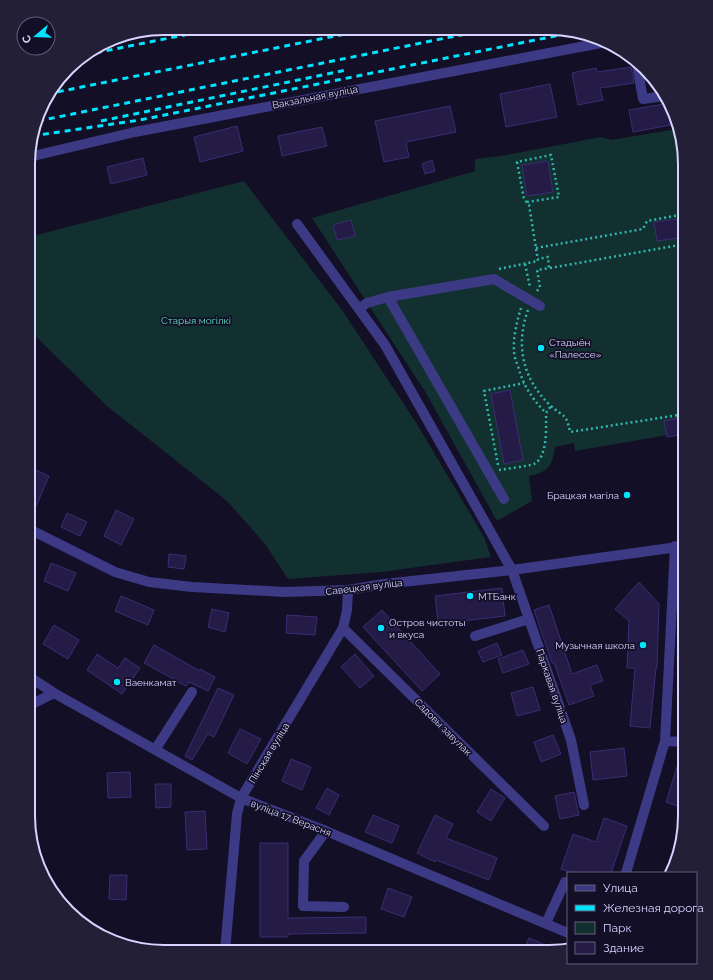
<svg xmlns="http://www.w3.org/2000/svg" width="713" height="980" font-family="Raleway,sans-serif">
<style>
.green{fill:#12302f}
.building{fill:#241b47;stroke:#3b2d73}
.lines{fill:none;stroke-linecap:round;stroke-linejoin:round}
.path{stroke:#2fb8b0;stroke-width:2.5;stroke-dasharray:2 3;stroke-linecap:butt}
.minor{stroke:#3d3a85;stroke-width:10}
.rail{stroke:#00e5ff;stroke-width:3;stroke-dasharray:6 5;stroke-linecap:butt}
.poi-dot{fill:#00e5ff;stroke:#130f26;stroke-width:1.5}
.labels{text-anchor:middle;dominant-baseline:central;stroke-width:3.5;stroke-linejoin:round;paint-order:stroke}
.street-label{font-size:10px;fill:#d9d4ff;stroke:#130f26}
.park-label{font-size:10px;fill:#5fe0c0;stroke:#130f26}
.poi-label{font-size:10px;fill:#d9d4ff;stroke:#130f26;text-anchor:start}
.rim{fill:none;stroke:#d9d4ff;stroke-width:2}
</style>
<rect width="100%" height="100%" fill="#130f26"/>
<path class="green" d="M 677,129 L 685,163 L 685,432 L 575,451 L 574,443 L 555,447 C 552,466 549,472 529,476 L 532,501 L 497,521 L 426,393 L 312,218 L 475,171 L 475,159 L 501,156 L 601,137 L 611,140 Z
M 244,181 L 342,310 L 417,424 L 484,537 L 491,557 L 381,572 L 288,579 L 265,544 L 227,501 L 107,406 L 29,330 L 29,237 Z"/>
<path class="building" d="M 631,67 L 634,83 L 600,88 L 603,100 L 578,105 L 572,73 L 596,68 L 597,72 Z
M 550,84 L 557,117 L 506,127 L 500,94 Z
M 670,103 L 676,124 L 633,132 L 629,110 Z
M 450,106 L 456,132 L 406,142 L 409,157 L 384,162 L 375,121 Z
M 237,126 L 243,151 L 200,162 L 194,137 Z
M 322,127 L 327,146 L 282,156 L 278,136 Z
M 143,158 L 147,175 L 111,184 L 107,167 Z
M 432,160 L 435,171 L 425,174 L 422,164 Z
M 548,161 L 553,192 L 527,196 L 522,165 Z
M 685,218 L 685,237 L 657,241 L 654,222 Z
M 351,220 L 355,236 L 337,240 L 333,225 Z
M 510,390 L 523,460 L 504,464 L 491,394 Z
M 685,417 L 685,434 L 667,437 L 664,421 Z
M 29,467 L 49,476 L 29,523 Z
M 116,510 L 134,519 L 121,545 L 104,536 Z
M 67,513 L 87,522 L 80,536 L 61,527 Z
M 169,554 L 186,556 L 184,569 L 168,567 Z
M 51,563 L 76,573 L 68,591 L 44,581 Z
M 639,582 L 659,604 L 657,668 L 656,668 L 650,728 L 630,726 L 635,668 L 627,668 L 629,621 L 615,609 Z
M 502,588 L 505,616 L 438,624 L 435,596 Z
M 121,596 L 154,610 L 148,625 L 115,611 Z
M 549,605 L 572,674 L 597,665 L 603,681 L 590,685 L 594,696 L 569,705 L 554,663 L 552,663 L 534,610 Z
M 212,609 L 229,613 L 225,632 L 208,627 Z
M 382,610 L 440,674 L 422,691 L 363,627 Z
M 287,615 L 317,617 L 315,635 L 286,633 Z
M 54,625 L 79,640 L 68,659 L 43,644 Z
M 497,643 L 502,655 L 483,662 L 478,651 Z
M 154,645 L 200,671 L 200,669 L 215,677 L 208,691 L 189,682 L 186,686 L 144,663 Z
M 523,650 L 529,664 L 503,673 L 498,659 Z
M 97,654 L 118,668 L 125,658 L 140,668 L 122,694 L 87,670 Z
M 355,654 L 374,676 L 360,688 L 341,667 Z
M 533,687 L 540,710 L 517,716 L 511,693 Z
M 218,688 L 234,695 L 214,737 L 208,734 L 192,760 L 185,756 Z
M 240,729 L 261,739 L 247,764 L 228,753 Z
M 553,735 L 561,754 L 541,762 L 534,742 Z
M 624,748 L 627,776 L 593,780 L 590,752 Z
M 682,751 L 685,751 L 685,809 L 666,802 Z
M 291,759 L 311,767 L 302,790 L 282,781 Z
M 130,772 L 131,797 L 108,798 L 107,773 Z
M 155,784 L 171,784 L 171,807 L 156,808 Z
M 327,788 L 339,795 L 329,815 L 316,808 Z
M 491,789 L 505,798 L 491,821 L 477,812 Z
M 574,792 L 579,815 L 560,819 L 555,796 Z
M 205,811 L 207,849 L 187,850 L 185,812 Z
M 373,815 L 399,826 L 392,843 L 365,832 Z
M 435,815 L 453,824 L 446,838 L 497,858 L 489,880 L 436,860 L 435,862 L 417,853 Z
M 604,818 L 627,826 L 611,873 L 573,873 L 561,869 L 573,834 L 596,842 Z
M 260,843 L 288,843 L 288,918 L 366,917 L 366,933 L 288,934 L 288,937 L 260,937 Z
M 110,875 L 127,875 L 126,900 L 109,899 Z
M 388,888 L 412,897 L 404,917 L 381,909 Z
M 529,938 L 557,950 L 550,952 L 523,952 Z"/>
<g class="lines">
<path class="path" d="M 536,248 L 643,229 L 647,221 L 685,214
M 525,264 L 530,287
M 550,268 L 685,244
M 499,269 L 538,261 L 529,205 L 524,199 L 517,162 L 551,155 L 559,197 L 527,202
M 537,291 L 540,287 L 537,270 L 549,268 L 548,257 L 538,259
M 521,308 C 517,321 513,337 514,351 C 514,356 516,361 518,366 C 523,385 532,399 546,413 L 551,406
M 528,310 C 515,346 523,380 551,406 C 564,418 566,412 570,432 L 685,414
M 498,465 L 484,391 L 524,383
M 499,470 C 506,469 528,466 534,464 C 548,457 546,427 546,413"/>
<path class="minor" d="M 639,65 L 637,65 L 643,99 L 664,96
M 29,157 L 135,132 L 601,43
M 297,224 L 385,345 L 512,570 L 571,740 L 584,805
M 388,297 L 494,279 L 540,306
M 359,309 L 367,303 L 388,297 L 504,499
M 29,529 L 115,572 L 149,582 L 192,587 L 285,592 L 348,590 L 384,584 L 512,570 L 685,546
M 343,628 L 544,826
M 475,636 L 529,619
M 28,676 L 54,693 L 241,798 L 326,831 L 568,933
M 28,704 L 34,703 L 54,693
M 665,741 L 685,742
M 155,750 L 192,692
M 326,831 L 304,861 L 303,906 L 344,907
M 626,873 L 665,741 L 675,546
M 546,923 L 565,882
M 225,951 L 237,814 L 241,798 L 343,628 L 347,610 L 348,590"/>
<path class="rail" d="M 116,38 L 161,28
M 85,55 L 219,28
M 47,94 L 370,29
M 38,121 L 490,29
M 101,121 L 346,70
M 32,136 L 140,120 L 575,32"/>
</g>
<g class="poi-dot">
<circle cx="541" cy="348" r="4"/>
<circle cx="627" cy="495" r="4"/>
<circle cx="470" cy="596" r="4"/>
<circle cx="381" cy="628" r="4"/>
<circle cx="643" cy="645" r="4"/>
<circle cx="117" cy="682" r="4"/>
</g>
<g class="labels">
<g class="street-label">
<text transform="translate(315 97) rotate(-11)">Вакзальная вуліца</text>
<text transform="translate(364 587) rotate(-7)">Савецкая вуліца</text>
<text transform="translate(552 686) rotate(71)">Паркавая вуліца</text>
<text transform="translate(443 727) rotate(45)">Садовы завулак</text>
<text transform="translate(269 753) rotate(-59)">Пінская вуліца</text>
<text transform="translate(291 818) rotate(21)">вуліца 17 Верасня</text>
</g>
<g class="park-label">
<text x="196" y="320">Старыя могілкі</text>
</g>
<g class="poi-label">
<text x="549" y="342">Стадыён<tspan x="549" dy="12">«Палессе»</tspan></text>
<text x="619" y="495" text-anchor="end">Брацкая магіла</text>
<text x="478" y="596">МТБанк</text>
<text x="389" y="622">Остров чистоты<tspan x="389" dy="12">и вкуса</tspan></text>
<text x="635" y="645" text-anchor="end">Музычная школа</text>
<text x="125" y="682">Ваенкамат</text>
</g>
</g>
<path d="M0 0H713V980H0ZM164 35H549A129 129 0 0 1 678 164V816A129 129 0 0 1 549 945H164A129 129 0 0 1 35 816V164A129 129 0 0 1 164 35Z" fill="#231f37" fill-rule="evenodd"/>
<path class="rim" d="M164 35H549A129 129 0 0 1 678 164V816A129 129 0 0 1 549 945H164A129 129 0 0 1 35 816V164A129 129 0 0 1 164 35Z"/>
<rect x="567" y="872" width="130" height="92" fill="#130f26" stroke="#625e7d"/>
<rect x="575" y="885" width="20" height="6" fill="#3d3a85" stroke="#625e7d"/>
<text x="603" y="892" font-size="12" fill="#d9d4ff">Улица</text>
<rect x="575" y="905" width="20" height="6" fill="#00e5ff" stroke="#625e7d"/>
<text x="603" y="912" font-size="12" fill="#d9d4ff">Железная дорога</text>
<rect x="575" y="922" width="20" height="12" fill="#12302f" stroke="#625e7d"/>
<text x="603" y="932" font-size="12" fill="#d9d4ff">Парк</text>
<rect x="575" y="942" width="20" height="12" fill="#241b47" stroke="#625e7d"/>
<text x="603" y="952" font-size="12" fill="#d9d4ff">Здание</text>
<g transform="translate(36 36) rotate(251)"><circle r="19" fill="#130f26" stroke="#625e7d"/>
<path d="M0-3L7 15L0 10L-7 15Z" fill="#00e5ff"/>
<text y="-6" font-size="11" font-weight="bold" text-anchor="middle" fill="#d9d4ff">С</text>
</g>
</svg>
